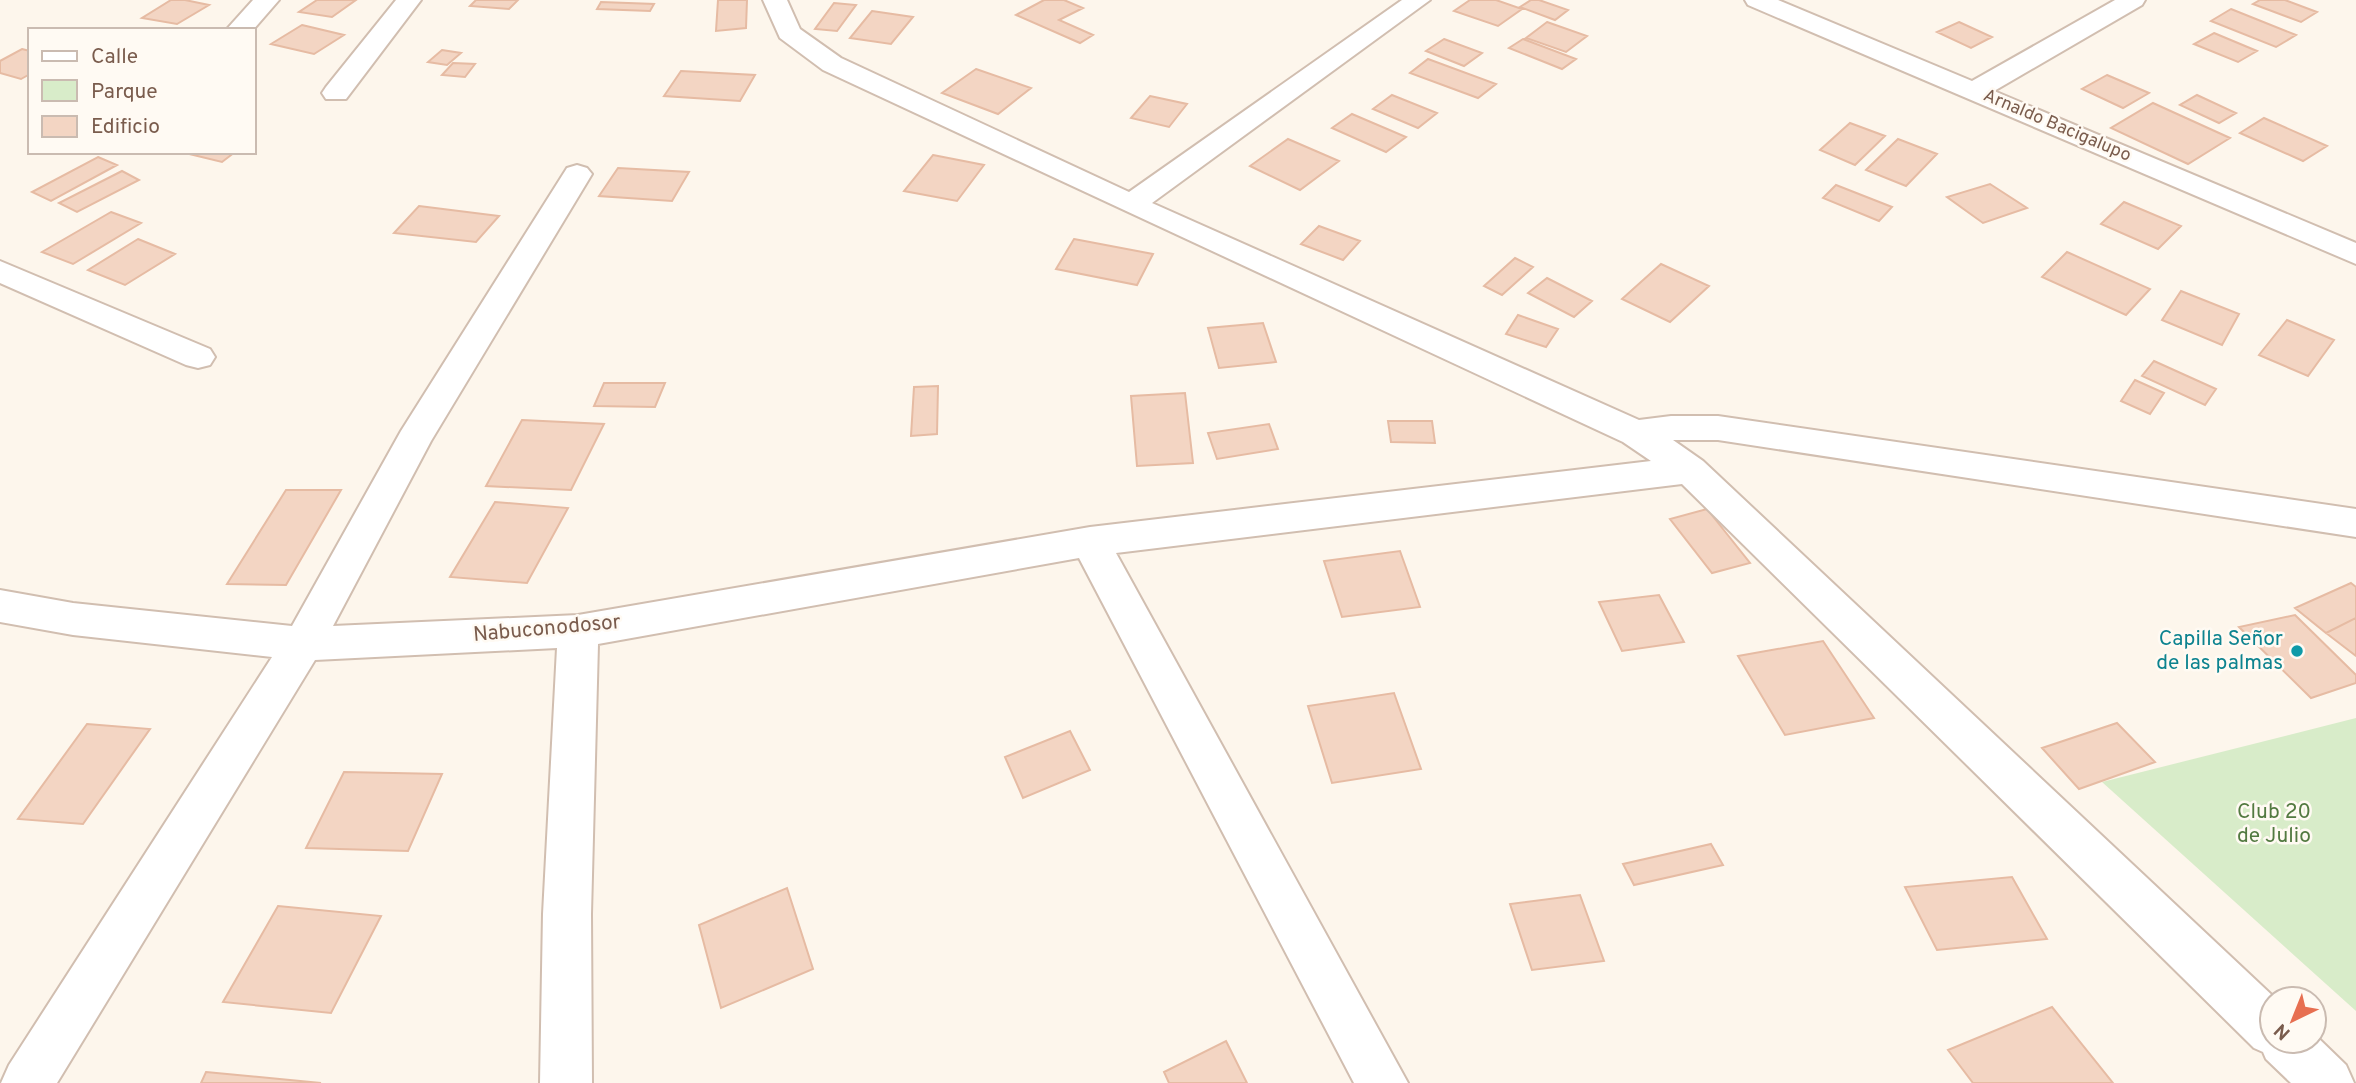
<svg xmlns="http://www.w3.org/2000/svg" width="2356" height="1083" font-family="Overpass,sans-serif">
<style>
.green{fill:#d8ecc9}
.building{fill:#f3d5c3;stroke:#e6bba3;stroke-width:2}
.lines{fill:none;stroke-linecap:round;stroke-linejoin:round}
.minor-casing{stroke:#d1beb0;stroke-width:4}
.minor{fill:#fff;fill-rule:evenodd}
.culture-dot{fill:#0f9aa8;stroke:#fffaf3;stroke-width:2.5}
.labels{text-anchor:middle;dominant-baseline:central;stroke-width:5;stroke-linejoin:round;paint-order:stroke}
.far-street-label{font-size:18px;fill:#7a5c4d;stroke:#fffaf3}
.street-label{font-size:21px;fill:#7a5c4d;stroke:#fffaf3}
.culture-label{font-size:21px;fill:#0d838f;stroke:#fffaf3;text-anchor:end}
.park-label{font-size:21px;fill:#537a41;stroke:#fffaf3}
</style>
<rect width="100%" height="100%" fill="#fdf6ec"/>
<path class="green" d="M 2356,718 L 2356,1011 L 2102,782 Z"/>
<path class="building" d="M 171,0 L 185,0 L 209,5 L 177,24 L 142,18 Z
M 317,0 L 356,0 L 332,17 L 299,12 Z
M 476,0 L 518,0 L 509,9 L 470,6 Z
M 718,0 L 747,0 L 746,28 L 716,31 Z
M 1044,0 L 1064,0 L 1083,8 L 1059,20 L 1093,35 L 1080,43 L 1016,15 Z
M 1470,0 L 1496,0 L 1522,9 L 1498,26 L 1454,11 Z
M 1531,0 L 1539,0 L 1568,10 L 1555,20 L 1520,7 Z
M 2260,0 L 2285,0 L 2317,12 L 2301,22 L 2253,4 Z
M 601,2 L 654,4 L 650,11 L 597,9 Z
M 834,3 L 856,5 L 837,31 L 815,29 Z
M 2231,9 L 2296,35 L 2276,47 L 2211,21 Z
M 872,11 L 913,17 L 891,44 L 850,38 Z
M 1547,22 L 1587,36 L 1566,52 L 1526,38 Z
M 1959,22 L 1992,37 L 1971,48 L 1937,32 Z
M 302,25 L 344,35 L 314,54 L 271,44 Z
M 2214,33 L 2257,51 L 2238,62 L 2194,44 Z
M 1444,39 L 1482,53 L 1464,66 L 1426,51 Z
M 1523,39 L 1576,59 L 1562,69 L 1509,48 Z
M 22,49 L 30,51 L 30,74 L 21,79 L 0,73 L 0,61 Z
M 442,50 L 461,53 L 447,65 L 428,62 Z
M 1428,59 L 1496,84 L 1478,98 L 1410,73 Z
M 453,63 L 475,64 L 465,77 L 442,75 Z
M 976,69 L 1031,88 L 998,114 L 942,93 Z
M 681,71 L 755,75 L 740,101 L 664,96 Z
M 2107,75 L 2149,93 L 2123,108 L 2082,89 Z
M 1392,95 L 1437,113 L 1418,128 L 1373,109 Z
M 2197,95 L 2236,113 L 2219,123 L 2180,105 Z
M 1150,96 L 1187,104 L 1169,127 L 1131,118 Z
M 2153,103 L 2230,138 L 2188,164 L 2111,128 Z
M 1352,114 L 1406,137 L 1386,152 L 1332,128 Z
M 2264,118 L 2327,146 L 2303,161 L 2240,133 Z
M 1850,123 L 1885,136 L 1855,165 L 1820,150 Z
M 1288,139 L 1339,161 L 1300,190 L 1250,166 Z
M 1898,139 L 1937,154 L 1906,186 L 1866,170 Z
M 181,152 L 235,152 L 222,162 Z
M 933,155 L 984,165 L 957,201 L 904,191 Z
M 98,157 L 117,165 L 51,201 L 32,192 Z
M 618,168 L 689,172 L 672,201 L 599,196 Z
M 122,171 L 139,180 L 77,212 L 59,203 Z
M 1990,184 L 2027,208 L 1983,223 L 1947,197 Z
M 1836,185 L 1892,207 L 1879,221 L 1823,198 Z
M 2124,202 L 2181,226 L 2158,249 L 2101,224 Z
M 419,206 L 499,216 L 476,242 L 394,233 Z
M 111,212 L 141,223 L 73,264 L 42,252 Z
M 1319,226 L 1360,241 L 1343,260 L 1301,244 Z
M 138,239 L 175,254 L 125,285 L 88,270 Z
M 1074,239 L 1153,254 L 1137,285 L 1056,269 Z
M 2067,252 L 2150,289 L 2126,315 L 2042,277 Z
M 1515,258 L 1533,267 L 1502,295 L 1484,286 Z
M 1661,264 L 1709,286 L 1670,322 L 1622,299 Z
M 1547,278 L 1592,301 L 1574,317 L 1528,293 Z
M 2181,291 L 2239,314 L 2222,345 L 2162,320 Z
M 1518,315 L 1558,329 L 1546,347 L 1506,334 Z
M 2287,320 L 2334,340 L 2308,376 L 2259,355 Z
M 1263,323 L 1276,362 L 1219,368 L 1208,328 Z
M 2154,361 L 2216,389 L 2205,405 L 2142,376 Z
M 2135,380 L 2164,393 L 2150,414 L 2121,401 Z
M 604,383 L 665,383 L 655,407 L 594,406 Z
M 938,386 L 937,434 L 911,436 L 914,387 Z
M 1185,393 L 1193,463 L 1137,466 L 1131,396 Z
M 522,420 L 604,424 L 571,490 L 486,486 Z
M 1388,421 L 1432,421 L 1435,443 L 1391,442 Z
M 1269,424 L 1278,449 L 1217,459 L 1208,433 Z
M 286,490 L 341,490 L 286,585 L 227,584 Z
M 495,502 L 568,508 L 527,583 L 450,577 Z
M 1707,509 L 1750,563 L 1712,573 L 1670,519 Z
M 1400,551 L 1420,607 L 1342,617 L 1324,561 Z
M 2351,583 L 2356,587 L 2356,618 L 2326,633 L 2295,608 Z
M 1659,595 L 1684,642 L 1622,651 L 1599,602 Z
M 2295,615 L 2356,675 L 2356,683 L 2311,698 L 2239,627 Z
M 2356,618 L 2356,656 L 2326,633 Z
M 1823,641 L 1874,718 L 1785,735 L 1738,656 Z
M 1394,693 L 1421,769 L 1332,783 L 1308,706 Z
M 2117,723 L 2155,762 L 2079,789 L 2042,748 Z
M 87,724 L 150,729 L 83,824 L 18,819 Z
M 1070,731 L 1090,770 L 1023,798 L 1005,757 Z
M 344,772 L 442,774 L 408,851 L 306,848 Z
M 1711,844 L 1723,865 L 1634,885 L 1623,864 Z
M 2012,877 L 2047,939 L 1937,950 L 1905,887 Z
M 787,888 L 813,969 L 721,1008 L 699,925 Z
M 1580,895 L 1604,961 L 1532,970 L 1510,904 Z
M 278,906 L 381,916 L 331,1013 L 223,1002 Z
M 2052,1007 L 2113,1083 L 1973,1083 L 1948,1050 Z
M 1226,1041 L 1247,1083 L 1169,1083 L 1164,1072 Z
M 206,1072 L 321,1083 L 201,1083 Z"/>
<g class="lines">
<defs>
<path id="minor" d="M 253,0 L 279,0 L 253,30 L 226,30 Z
M 396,0 L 421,0 L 346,99 L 326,99 L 322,93 L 326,87 Z
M 763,0 L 787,0 L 800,29 L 841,58 L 1129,192 L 1402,0 L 1430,0 L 1152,203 L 1639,420 L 1671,416 L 1718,416 L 2356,509 L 2356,537 L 1718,440 L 1673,440 L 1703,461 L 2276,999 L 2272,999 L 2272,1041 L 2314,1041 L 2314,1034 L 2346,1065 L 2354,1083 L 2291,1083 L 2266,1059 L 2263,1052 L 2254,1048 L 1682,484 L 1116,553 L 1408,1083 L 1354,1083 L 1079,558 L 598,644 L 591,914 L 592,1083 L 540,1083 L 543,914 L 557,648 L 315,660 L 57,1083 L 1,1083 L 9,1065 L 272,657 L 73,635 L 0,622 L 0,590 L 73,603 L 292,626 L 401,431 L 567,168 L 577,165 L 587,168 L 592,174 L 431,441 L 333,626 L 578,615 L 1090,527 L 1651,461 L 1623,442 L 823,70 L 780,38 Z
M 1745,0 L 1778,0 L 1972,81 L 2115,0 L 2145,0 L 2142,5 L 1994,91 L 2356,243 L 2356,264 L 1748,5 Z
M 0,261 L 210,349 L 215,357 L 210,365 L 198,368 L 186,365 L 0,283 Z"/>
</defs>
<use href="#minor" class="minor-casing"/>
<use href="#minor" class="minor"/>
</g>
<circle class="culture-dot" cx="2297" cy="651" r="7"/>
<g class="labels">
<g class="far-street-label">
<text transform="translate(2057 126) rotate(23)">Arnaldo Bacigalupo</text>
</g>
<g class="street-label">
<text transform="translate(547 629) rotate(-5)">Nabuconodosor</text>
</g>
<g class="culture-label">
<text x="2283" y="639">Capilla Señor<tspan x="2283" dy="24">de las palmas</tspan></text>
</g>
<g class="park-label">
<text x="2274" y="812">Club 20<tspan x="2274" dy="24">de Julio</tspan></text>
</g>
</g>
<rect x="28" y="28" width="228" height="126" fill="#fffaf3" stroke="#cabbb1" stroke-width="2"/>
<rect x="42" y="51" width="35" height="10" fill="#ffffff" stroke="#cabbb1" stroke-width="2"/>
<text x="91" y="63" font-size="21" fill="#7a5c4d">Calle</text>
<rect x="42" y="80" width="35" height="21" fill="#d8ecc9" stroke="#cabbb1" stroke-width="2"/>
<text x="91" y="98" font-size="21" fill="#7a5c4d">Parque</text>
<rect x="42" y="116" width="35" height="21" fill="#f3d5c3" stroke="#cabbb1" stroke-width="2"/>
<text x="91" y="133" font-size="21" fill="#7a5c4d">Edificio</text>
<g transform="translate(2293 1020) rotate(223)"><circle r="33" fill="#fffaf3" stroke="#cabbb1" stroke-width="2"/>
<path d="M0-5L12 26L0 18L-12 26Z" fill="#e76f51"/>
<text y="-10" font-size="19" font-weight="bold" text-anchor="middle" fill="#7a5c4d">N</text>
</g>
</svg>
